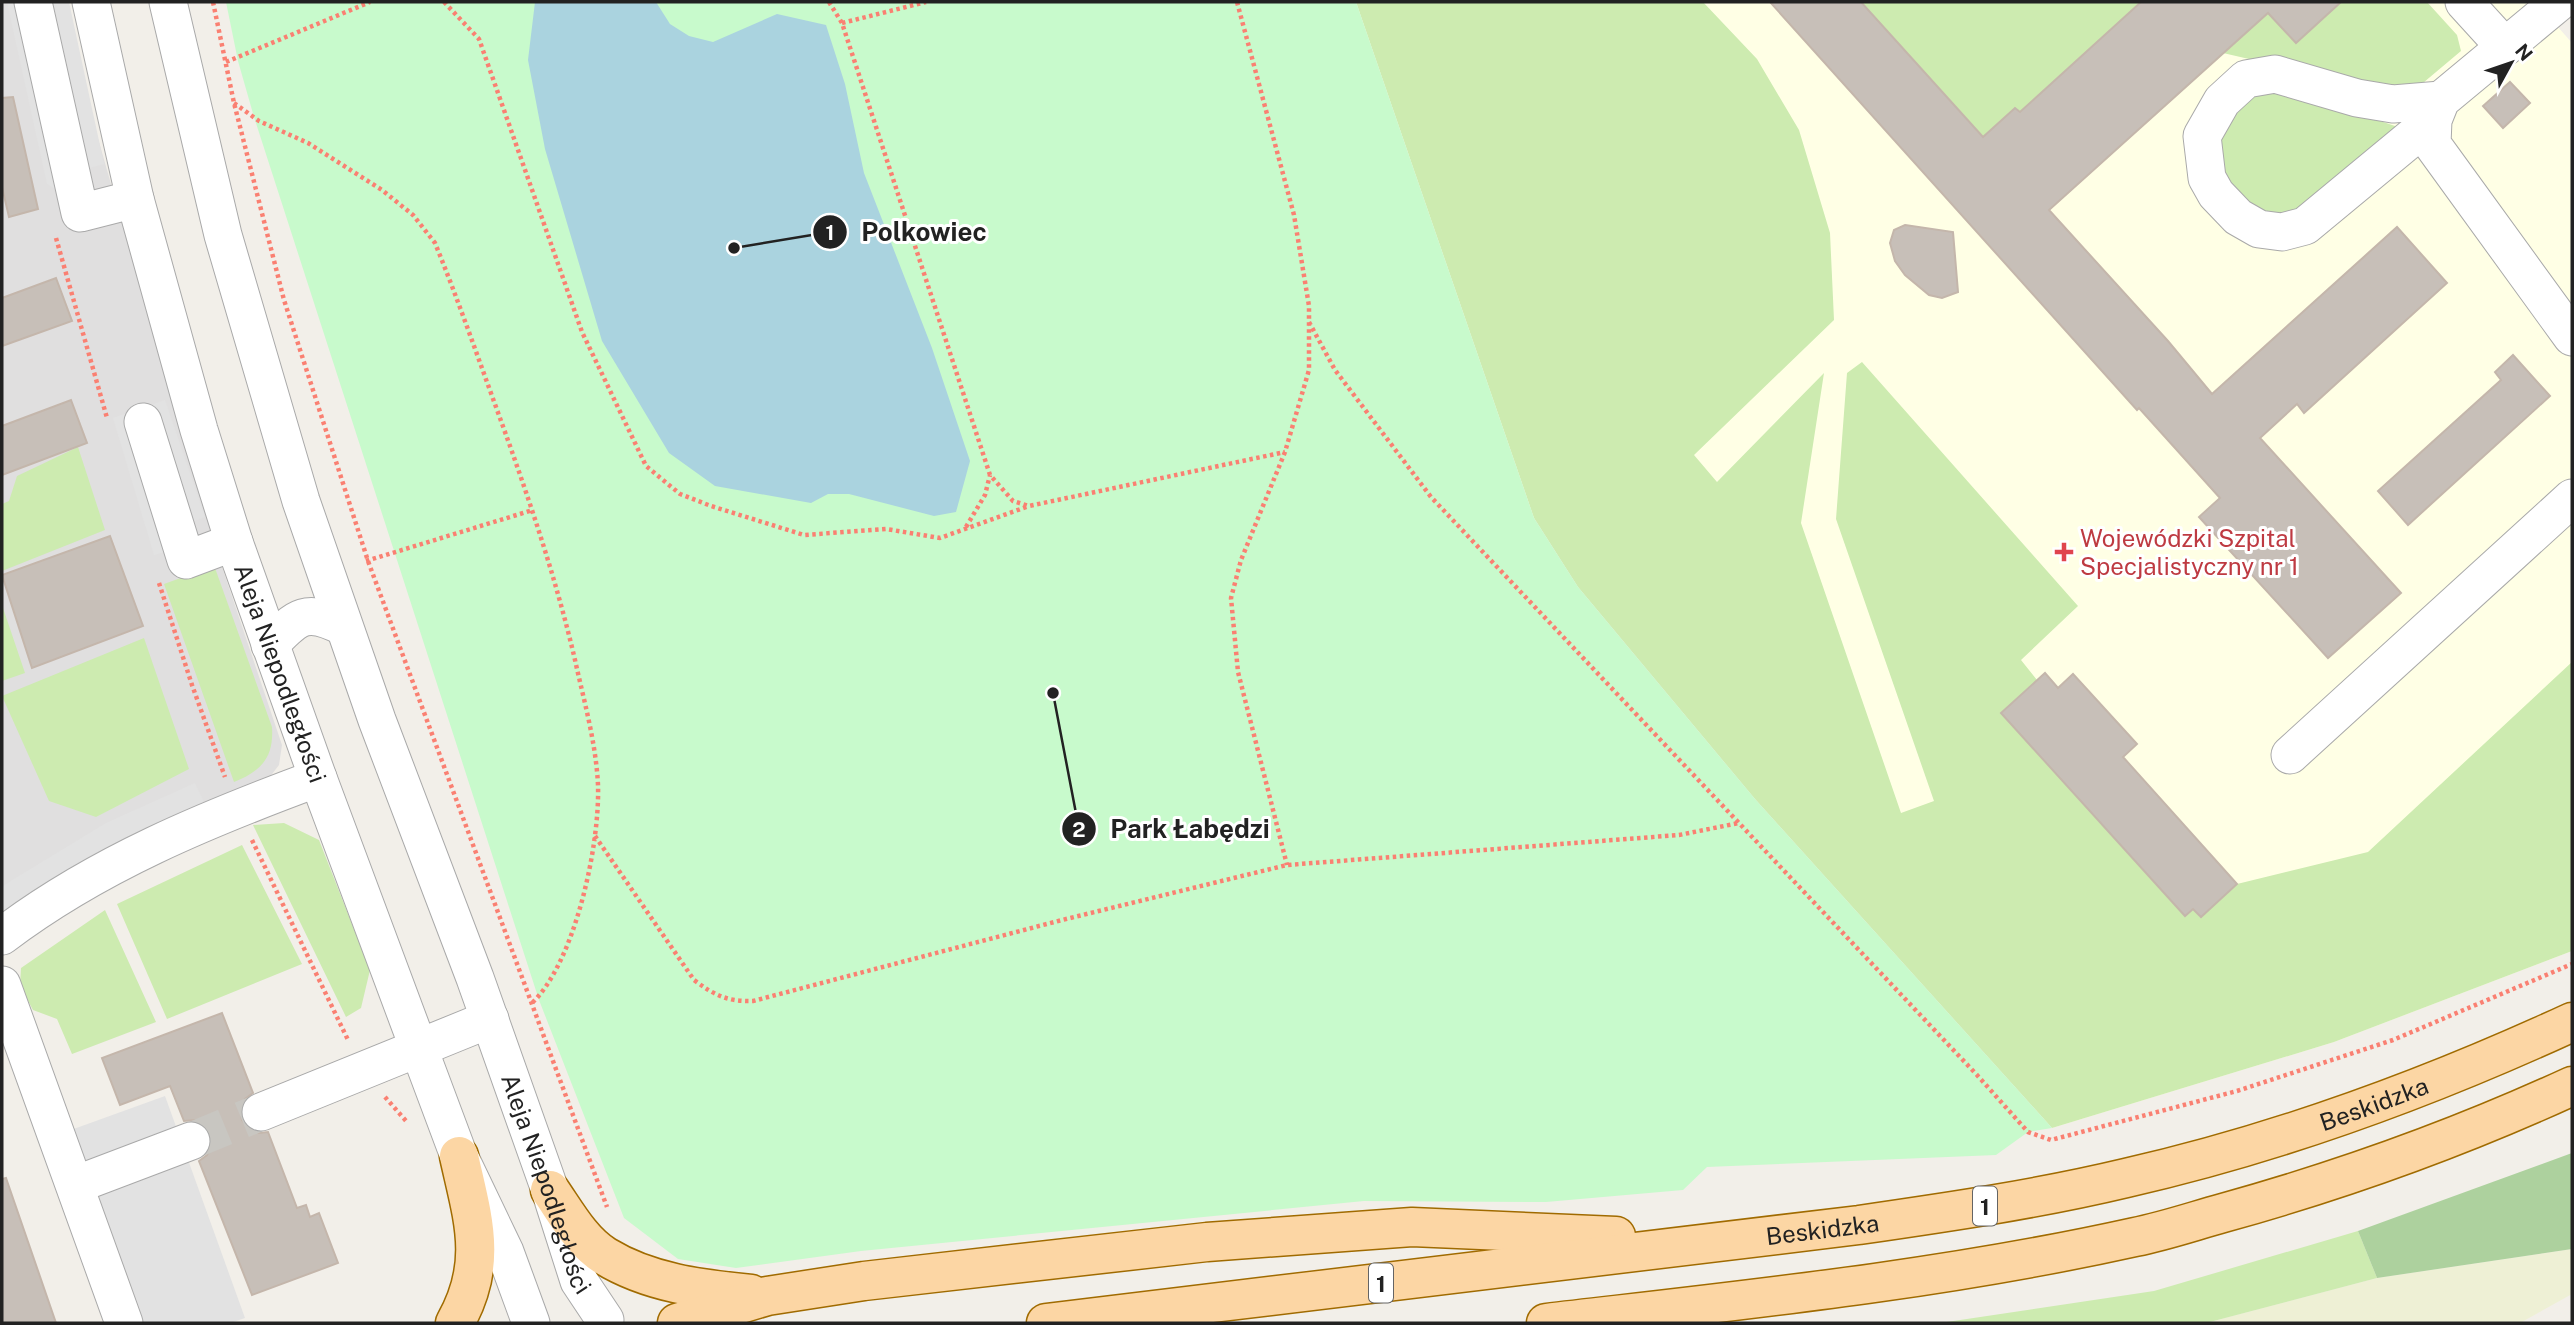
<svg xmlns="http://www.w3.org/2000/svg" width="2574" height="1325" font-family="'Public Sans',sans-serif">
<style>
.residential{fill:#e0dfdf}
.education{fill:#ffffe5}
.farmland{fill:#eef0d5}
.grass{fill:#cdebb0}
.forest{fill:#add19e}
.park{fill:#c8facc}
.parking{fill:#e2e2e2}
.water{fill:#aad3df}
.building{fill:#c7bfb8;stroke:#c4b6ab;stroke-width:2}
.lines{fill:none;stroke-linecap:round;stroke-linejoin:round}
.minor-tunnel{stroke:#c8c6c1;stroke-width:37;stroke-dasharray:37 18;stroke-linecap:butt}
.minor-casing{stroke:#a9a9a9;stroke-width:39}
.major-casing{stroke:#a06b00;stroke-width:41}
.path{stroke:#fa8072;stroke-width:4.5;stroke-dasharray:3.5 3.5;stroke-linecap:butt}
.minor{stroke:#fff;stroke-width:37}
.major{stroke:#fcd6a4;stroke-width:38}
.health-dot{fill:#e0444e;stroke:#fff;stroke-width:2.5}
.labels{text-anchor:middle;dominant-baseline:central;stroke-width:6;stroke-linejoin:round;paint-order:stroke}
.shield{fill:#fff;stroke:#646464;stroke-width:2}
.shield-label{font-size:23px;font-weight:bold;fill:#222}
.health-label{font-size:24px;fill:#be3a42;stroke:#fff;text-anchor:start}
.street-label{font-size:24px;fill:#222;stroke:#fff}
.leader{fill:none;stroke:#222;stroke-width:2.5}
.callout-dot{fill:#222;stroke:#fff;stroke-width:2.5}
.mark-label{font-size:21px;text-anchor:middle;font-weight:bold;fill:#fff}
.callout-label{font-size:26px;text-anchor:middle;font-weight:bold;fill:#222;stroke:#fff;stroke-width:6;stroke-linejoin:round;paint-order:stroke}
</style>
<rect width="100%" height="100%" fill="#f2efe9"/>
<path class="residential" d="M 2,2 L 68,2 L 97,135 L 213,540 L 282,745 L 279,765 L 269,778 L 2,925 Z"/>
<path class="education" d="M 1356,2 L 2536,2 L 2572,43 L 2572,951 L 2334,1042 L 2052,1128 L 1534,518 Z"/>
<path class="farmland" d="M 2572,1249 L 2572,1294 L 2520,1323 L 2206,1323 L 2377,1278 Z"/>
<path class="grass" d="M 1356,2 L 1703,2 L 1757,59 L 1799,130 L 1830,233 L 1834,320 L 1694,455 L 1717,482 L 1824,373 L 1801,523 L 1901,813 L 1934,801 L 1836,519 L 1847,373 L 1862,362 L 2078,606 L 2021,660 L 2037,680 L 2200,917 L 2237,884 L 2368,852 L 2572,662 L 2572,951 L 2334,1042 L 2052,1128 L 1755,799 L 1578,587 L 1534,518 Z
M 1861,2 L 2141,2 L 2027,106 L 2029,123 L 2015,108 L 1995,126 L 1988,142 Z
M 2341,2 L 2427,2 L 2457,35 L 2461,51 L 2417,88 L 2389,91 L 2223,53 L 2268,13 L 2296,43 Z
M 2288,90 L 2398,127 L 2286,226 L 2224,189 L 2215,136 L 2237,111 L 2258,93 Z
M 78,447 L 105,530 L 2,571 L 2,504 L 9,501 L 17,476 Z
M 211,567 L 215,568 L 272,727 C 274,758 261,771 234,782 L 164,584 Z
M 2,605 L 25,673 L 2,681 Z
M 144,638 L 189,769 L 96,817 L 49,801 L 2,696 Z
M 284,823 L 319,840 L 370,970 L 361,1008 L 346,1017 L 253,825 Z
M 242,845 L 302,964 L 167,1019 L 117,904 Z
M 105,910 L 156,1022 L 72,1054 L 57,1019 L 33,1010 L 20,986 L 21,968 Z
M 2358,1231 L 2377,1278 L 2206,1323 L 1940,1323 L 2154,1291 Z"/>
<path class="forest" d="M 2572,1153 L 2572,1249 L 2377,1278 L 2358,1231 Z"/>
<path class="park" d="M 226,2 L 1356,2 L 1534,518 L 1578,587 L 1755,799 L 2052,1128 L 2028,1132 L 1996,1155 L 1707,1167 L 1683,1190 L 1546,1202 L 1364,1201 L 861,1251 L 736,1268 L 678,1259 L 624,1218 L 539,1000 L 254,117 L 238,61 Z"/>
<path class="parking" d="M 7,2 L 69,2 L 104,164 L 82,170 L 61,193 L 47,184 Z
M 165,400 L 205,517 L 167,531 L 171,550 L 154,555 L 113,418 Z
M 195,783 L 205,804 L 2,917 L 2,887 L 9,882 L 106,823 Z
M 165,1096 L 245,1318 L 230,1323 L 124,1323 L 57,1135 Z"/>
<path class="water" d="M 535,2 L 656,2 L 670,24 L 689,36 L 713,42 L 777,14 L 826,25 L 845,84 L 864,173 L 932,348 L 970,461 L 956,512 L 934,516 L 849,494 L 828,494 L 811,503 L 715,486 L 669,453 L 602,341 L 545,149 L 528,60 Z"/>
<path class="building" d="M 1770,2 L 1861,2 L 1983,137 L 2015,108 L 2020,112 L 2141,2 L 2341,2 L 2296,43 L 2268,13 L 2049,210 L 2168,341 L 2212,394 L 2397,227 L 2447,283 L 2304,413 L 2297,404 L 2260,438 L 2401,593 L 2328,658 L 2199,517 L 2220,498 L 2139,408 L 2137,410 Z
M 2510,82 L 2530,103 L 2503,128 L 2483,106 Z
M 13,97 L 38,209 L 9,217 L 2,187 L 2,98 Z
M 1905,225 L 1953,232 L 1958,292 L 1942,298 L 1929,295 L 1905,275 L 1895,261 L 1890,243 L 1894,230 Z
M 56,278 L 72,321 L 2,346 L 2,298 Z
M 2513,355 L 2550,396 L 2408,525 L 2378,491 L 2501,380 L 2495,372 Z
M 71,400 L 87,443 L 2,475 L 2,426 Z
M 110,536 L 143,626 L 32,668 L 2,575 Z
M 2045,673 L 2058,688 L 2073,674 L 2137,744 L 2123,757 L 2237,884 L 2201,917 L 2193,909 L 2185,916 L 2001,713 Z
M 222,1013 L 253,1093 L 245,1099 L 240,1108 L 242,1120 L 249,1129 L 259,1133 L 268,1132 L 297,1208 L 306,1205 L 310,1217 L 319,1213 L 338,1263 L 252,1295 L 199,1161 L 207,1155 L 212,1145 L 210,1133 L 204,1124 L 195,1120 L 184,1121 L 170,1086 L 120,1105 L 102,1058 Z
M 6,1178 L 56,1323 L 2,1323 L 2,1179 Z"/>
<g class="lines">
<path class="minor-tunnel" d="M 191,1141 L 261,1112"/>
<defs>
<g id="minor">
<path d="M 33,2 L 80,213 L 135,199"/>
<path id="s1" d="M 91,2 L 135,199 L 199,430 L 234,542 L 318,778 L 419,1049 L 459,1156 L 505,1252 L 531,1323"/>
<path id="s2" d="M 168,2 L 223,235 L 301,501 L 377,720 L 475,978 L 550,1190 L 579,1281 L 605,1320"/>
<path d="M 2464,2 L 2505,47"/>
<path d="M 2559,2 L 2441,100 L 2433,120 L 2432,144 L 2572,337"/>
<path d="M 2433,120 L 2305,226 L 2282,232 L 2259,229 L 2238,217 L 2216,194 L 2207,178 L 2202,136 L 2222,101 L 2246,79 L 2275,74 L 2357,98 L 2393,104 L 2441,100"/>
<path d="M 143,422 L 186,560 L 234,542"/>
<path d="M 270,645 C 298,615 306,608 344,627"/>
<path d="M 2290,755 L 2572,498"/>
<path d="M 2,936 C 97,864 207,819 318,778"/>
<path d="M 2,985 L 124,1323"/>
<path d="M 261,1112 L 490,1019"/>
<path d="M 75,1185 L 191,1141"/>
</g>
<g id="major">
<path d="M 550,1190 C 566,1213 581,1241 605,1256 C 649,1283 701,1289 751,1294"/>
<path d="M 455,1323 C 489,1263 473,1219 459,1156"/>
<path d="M 677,1323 L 767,1296 L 864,1281 L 1207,1242 L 1412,1227 L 1616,1236"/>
<path id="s3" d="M 1046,1323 L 1859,1225 C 1949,1212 2038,1199 2126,1178 C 2280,1143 2429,1088 2572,1022"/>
<path d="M 1546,1323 C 1743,1300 1941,1280 2135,1237 C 2165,1231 2194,1221 2223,1213 C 2342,1180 2459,1138 2572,1086"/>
</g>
</defs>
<use href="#minor" class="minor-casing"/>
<use href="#major" class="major-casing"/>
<path class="path" d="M 213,2 L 234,103 L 284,300 L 368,561 L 607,1207
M 444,2 L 479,39 L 582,332 L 646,466 L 680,494 L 711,506 L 804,535 L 886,529 L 940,538 L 1029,506
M 829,2 L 842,23 L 990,475 L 1013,501 L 1029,506 L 1285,452
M 1237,2 L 1294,215 L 1309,306 L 1309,370 L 1285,452 L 1241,560 L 1231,598 L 1238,672 L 1287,865
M 842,23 L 926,2
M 226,62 L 370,2
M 234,103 L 259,121 L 308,143 L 382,190 L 413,215 L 435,243 C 457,297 476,352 496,407 C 526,490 555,574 575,660 C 584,701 596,743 598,785 C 600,845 575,963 531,1004
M 56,238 L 107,418
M 1309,322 L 1335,370 L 1431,497 L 1977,1075 L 2028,1132 L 2051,1140 L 2237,1091 L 2393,1040 L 2572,964
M 966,527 L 985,495 L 990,475
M 366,561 L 533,510
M 159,583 L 192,685 L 225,777
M 595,836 L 694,980 C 714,995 728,1002 753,1001 L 1062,920 L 1287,865 L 1679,835 L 1739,823
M 252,840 L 348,1040
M 385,1097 L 407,1122"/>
<use href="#minor" class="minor"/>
<use href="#major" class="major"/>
</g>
<path class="health-dot" d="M2060.5 541.5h7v7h7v7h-7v7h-7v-7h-7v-7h7z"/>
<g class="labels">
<g class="shield">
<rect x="1973" y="1186.5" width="24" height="39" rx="5"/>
<rect x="1369" y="1263.5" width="24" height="39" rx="5"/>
</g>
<g class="shield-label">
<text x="1985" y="1206">1</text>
<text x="1381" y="1283">1</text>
</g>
<g class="health-label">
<text x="2080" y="538">Wojewódzki Szpital<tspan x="2080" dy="28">Specjalistyczny nr 1</tspan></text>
</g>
<g class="street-label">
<text stroke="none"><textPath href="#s1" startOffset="698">Aleja Niepodległości</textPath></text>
<text stroke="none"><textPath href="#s3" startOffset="1349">Beskidzka</textPath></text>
<text stroke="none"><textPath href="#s2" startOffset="1242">Aleja Niepodległości</textPath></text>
<text stroke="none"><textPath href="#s3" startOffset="782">Beskidzka</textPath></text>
</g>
</g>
<path class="leader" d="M734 248L830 232M1053 693L1079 829"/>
<g class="callout-dot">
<circle cx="734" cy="248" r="7"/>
<circle cx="1053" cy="693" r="7"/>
<circle cx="830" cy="232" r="18"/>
<circle cx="1079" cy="829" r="18"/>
</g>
<g class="mark-label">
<text x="830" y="240">1</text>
<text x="1079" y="837">2</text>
</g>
<g class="callout-label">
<text x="924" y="241">Polkowiec</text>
<text x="1190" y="838">Park Łabędzi</text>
</g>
<rect width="2574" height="1325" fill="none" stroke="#222222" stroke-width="7"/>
<g transform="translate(2511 63) rotate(50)" stroke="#ffffff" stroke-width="5" paint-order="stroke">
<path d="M0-5L12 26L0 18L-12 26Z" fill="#222222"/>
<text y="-10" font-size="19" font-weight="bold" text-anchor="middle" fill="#222222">N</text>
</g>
</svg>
